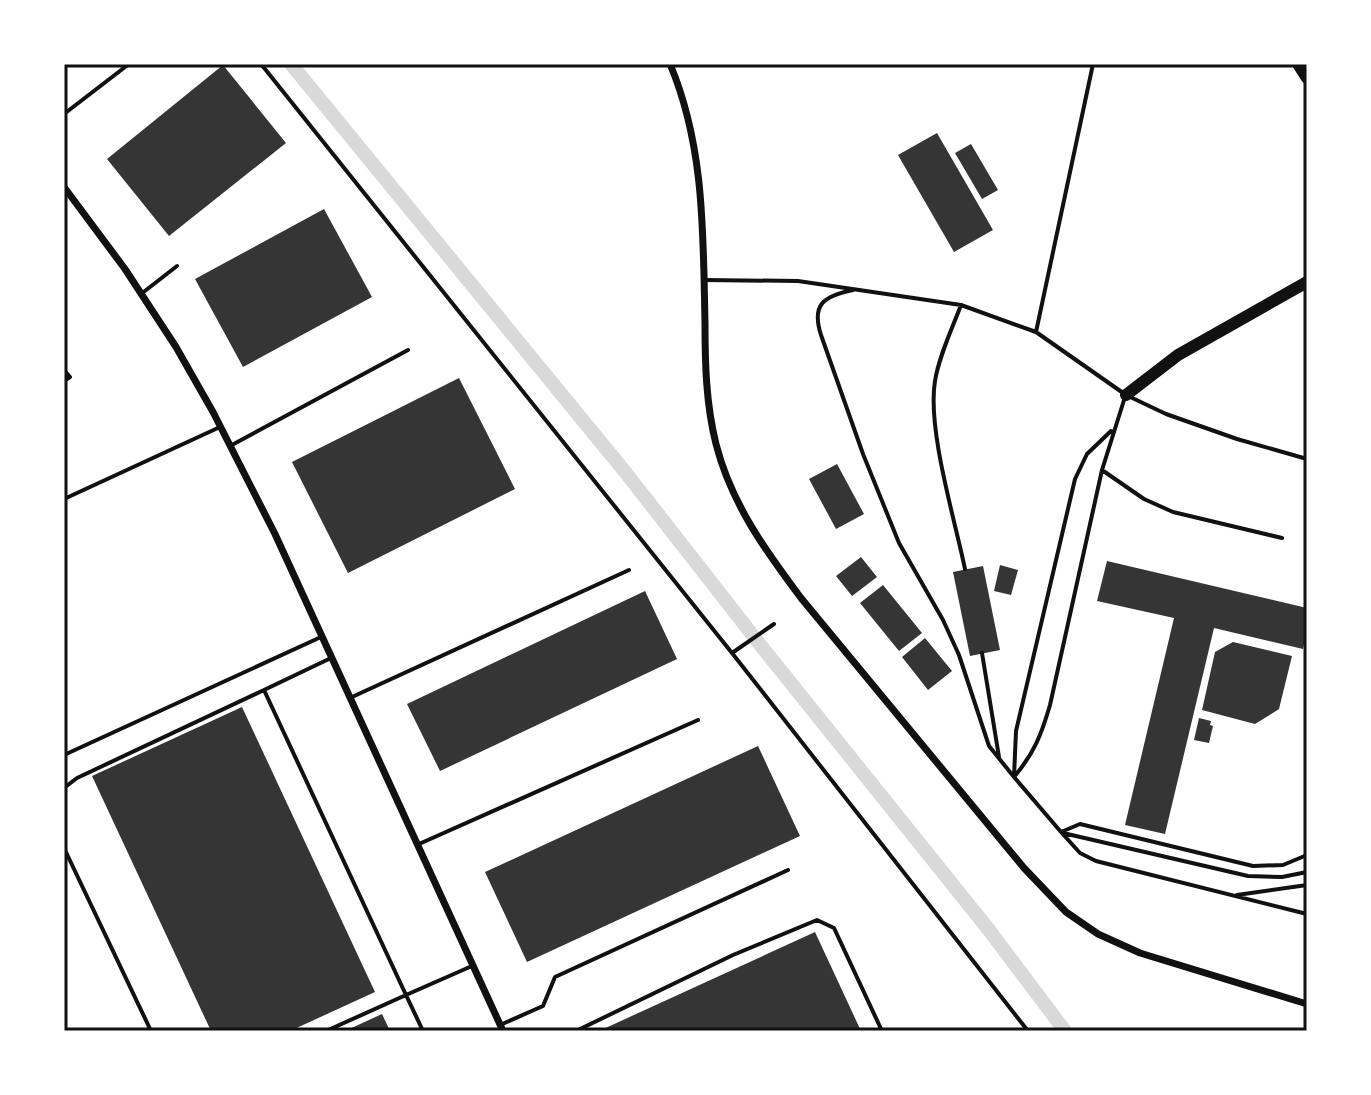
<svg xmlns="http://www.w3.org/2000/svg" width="1371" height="1095" font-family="'Noto Sans',sans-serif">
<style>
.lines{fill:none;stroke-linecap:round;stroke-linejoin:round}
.canal{stroke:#d9d9d9;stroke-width:14}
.building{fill:#353535}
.service{stroke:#111;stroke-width:4}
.minor{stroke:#111;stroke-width:7}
.primary{stroke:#111;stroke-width:12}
.neatline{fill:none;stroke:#111;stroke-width:3}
</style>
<rect width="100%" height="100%" fill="#fff"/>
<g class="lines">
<path class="canal" d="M 291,64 L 626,473 L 758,642 L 989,930 L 1065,1031"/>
</g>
<path class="building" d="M 223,65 L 286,143 L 169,236 L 107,159 Z
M 937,133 L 993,230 L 954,252 L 898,155 Z
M 971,144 L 998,190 L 982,199 L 955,153 Z
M 324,209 L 372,297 L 243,367 L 195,279 Z
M 459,378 L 515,489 L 348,573 L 292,462 Z
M 837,464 L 864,514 L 836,529 L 809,479 Z
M 861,557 L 877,577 L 852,596 L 836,576 Z
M 1107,561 L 1307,608 L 1307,630 L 1303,649 L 1214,628 L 1165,834 L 1125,825 L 1174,618 L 1097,601 Z
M 1000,565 L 1018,570 L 1011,595 L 994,591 Z
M 983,566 L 1000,650 L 970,656 L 953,572 Z
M 883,585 L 922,633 L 899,651 L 860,603 Z
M 645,591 L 677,659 L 440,771 L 407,704 Z
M 925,638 L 952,671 L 928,690 L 902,657 Z
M 1233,642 L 1292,656 L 1279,709 L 1255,724 L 1202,710 L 1215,652 Z
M 242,707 L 375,992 L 290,1031 L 211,1031 L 92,776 Z
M 1199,718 L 1211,721 L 1210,725 L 1213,726 L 1209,743 L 1194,740 Z
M 758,746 L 800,836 L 527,962 L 485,872 Z
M 815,932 L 861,1031 L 599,1031 Z
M 382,1014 L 390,1031 L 345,1031 Z"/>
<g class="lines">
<path class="service" d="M 261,64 L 732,653 L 1028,1031
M 64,114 L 129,64
M 704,280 L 798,281 L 961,305 L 1036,332 L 1126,395 L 1166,414 L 1237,439 L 1307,459
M 853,290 C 824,296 811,304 821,335 L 863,454 L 899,543 L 943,620 L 959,655 L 989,746 L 1014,777 C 1034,753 1041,736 1050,705 L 1102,470 L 1125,397
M 141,294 L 177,266
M 961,305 C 952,329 939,356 935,381 C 927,429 955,520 965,569
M 1036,332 L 1093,64
M 64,370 L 70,377 L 64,381
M 1111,431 L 1087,454 L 1075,479 L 1016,731 L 1014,777 L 1061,832 L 1080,824 L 1253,866 L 1283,865 L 1307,855
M 230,446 L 408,350
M 1102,470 L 1144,499 L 1173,512 L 1282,538
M 64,499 L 220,427
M 732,653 L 774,624
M 982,653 L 999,757
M 352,697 L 629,570
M 64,755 L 321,637
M 64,788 L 77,778 L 264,690
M 1061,832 L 1080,853 L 1096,861 L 1307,914
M 1063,833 L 1248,876 L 1282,877 L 1307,872
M 419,844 L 698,720
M 64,848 L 151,1031
M 1237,895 L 1307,885
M 500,1025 L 543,1006 L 555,977 L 788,870
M 326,1031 L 406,995 L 264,690 L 331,658
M 423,1031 L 406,995 L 472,966
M 576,1031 L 733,955 L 817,920 L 834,928 L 882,1031"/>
<path class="minor" d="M 670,64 C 705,147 703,235 705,323 C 705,364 706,404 716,444 C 731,503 765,550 801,598 L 1024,868 L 1066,912 L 1098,934 L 1140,953 L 1307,1004
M 64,187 L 125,269 L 176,347 L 213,412 L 275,534 L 503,1031"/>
<path class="primary" d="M 1298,64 L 1307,78
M 1126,395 L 1178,355 L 1307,282"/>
</g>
<rect width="1371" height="1095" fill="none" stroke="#ffffff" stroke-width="132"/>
<rect x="66" y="66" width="1239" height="963" class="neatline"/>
</svg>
